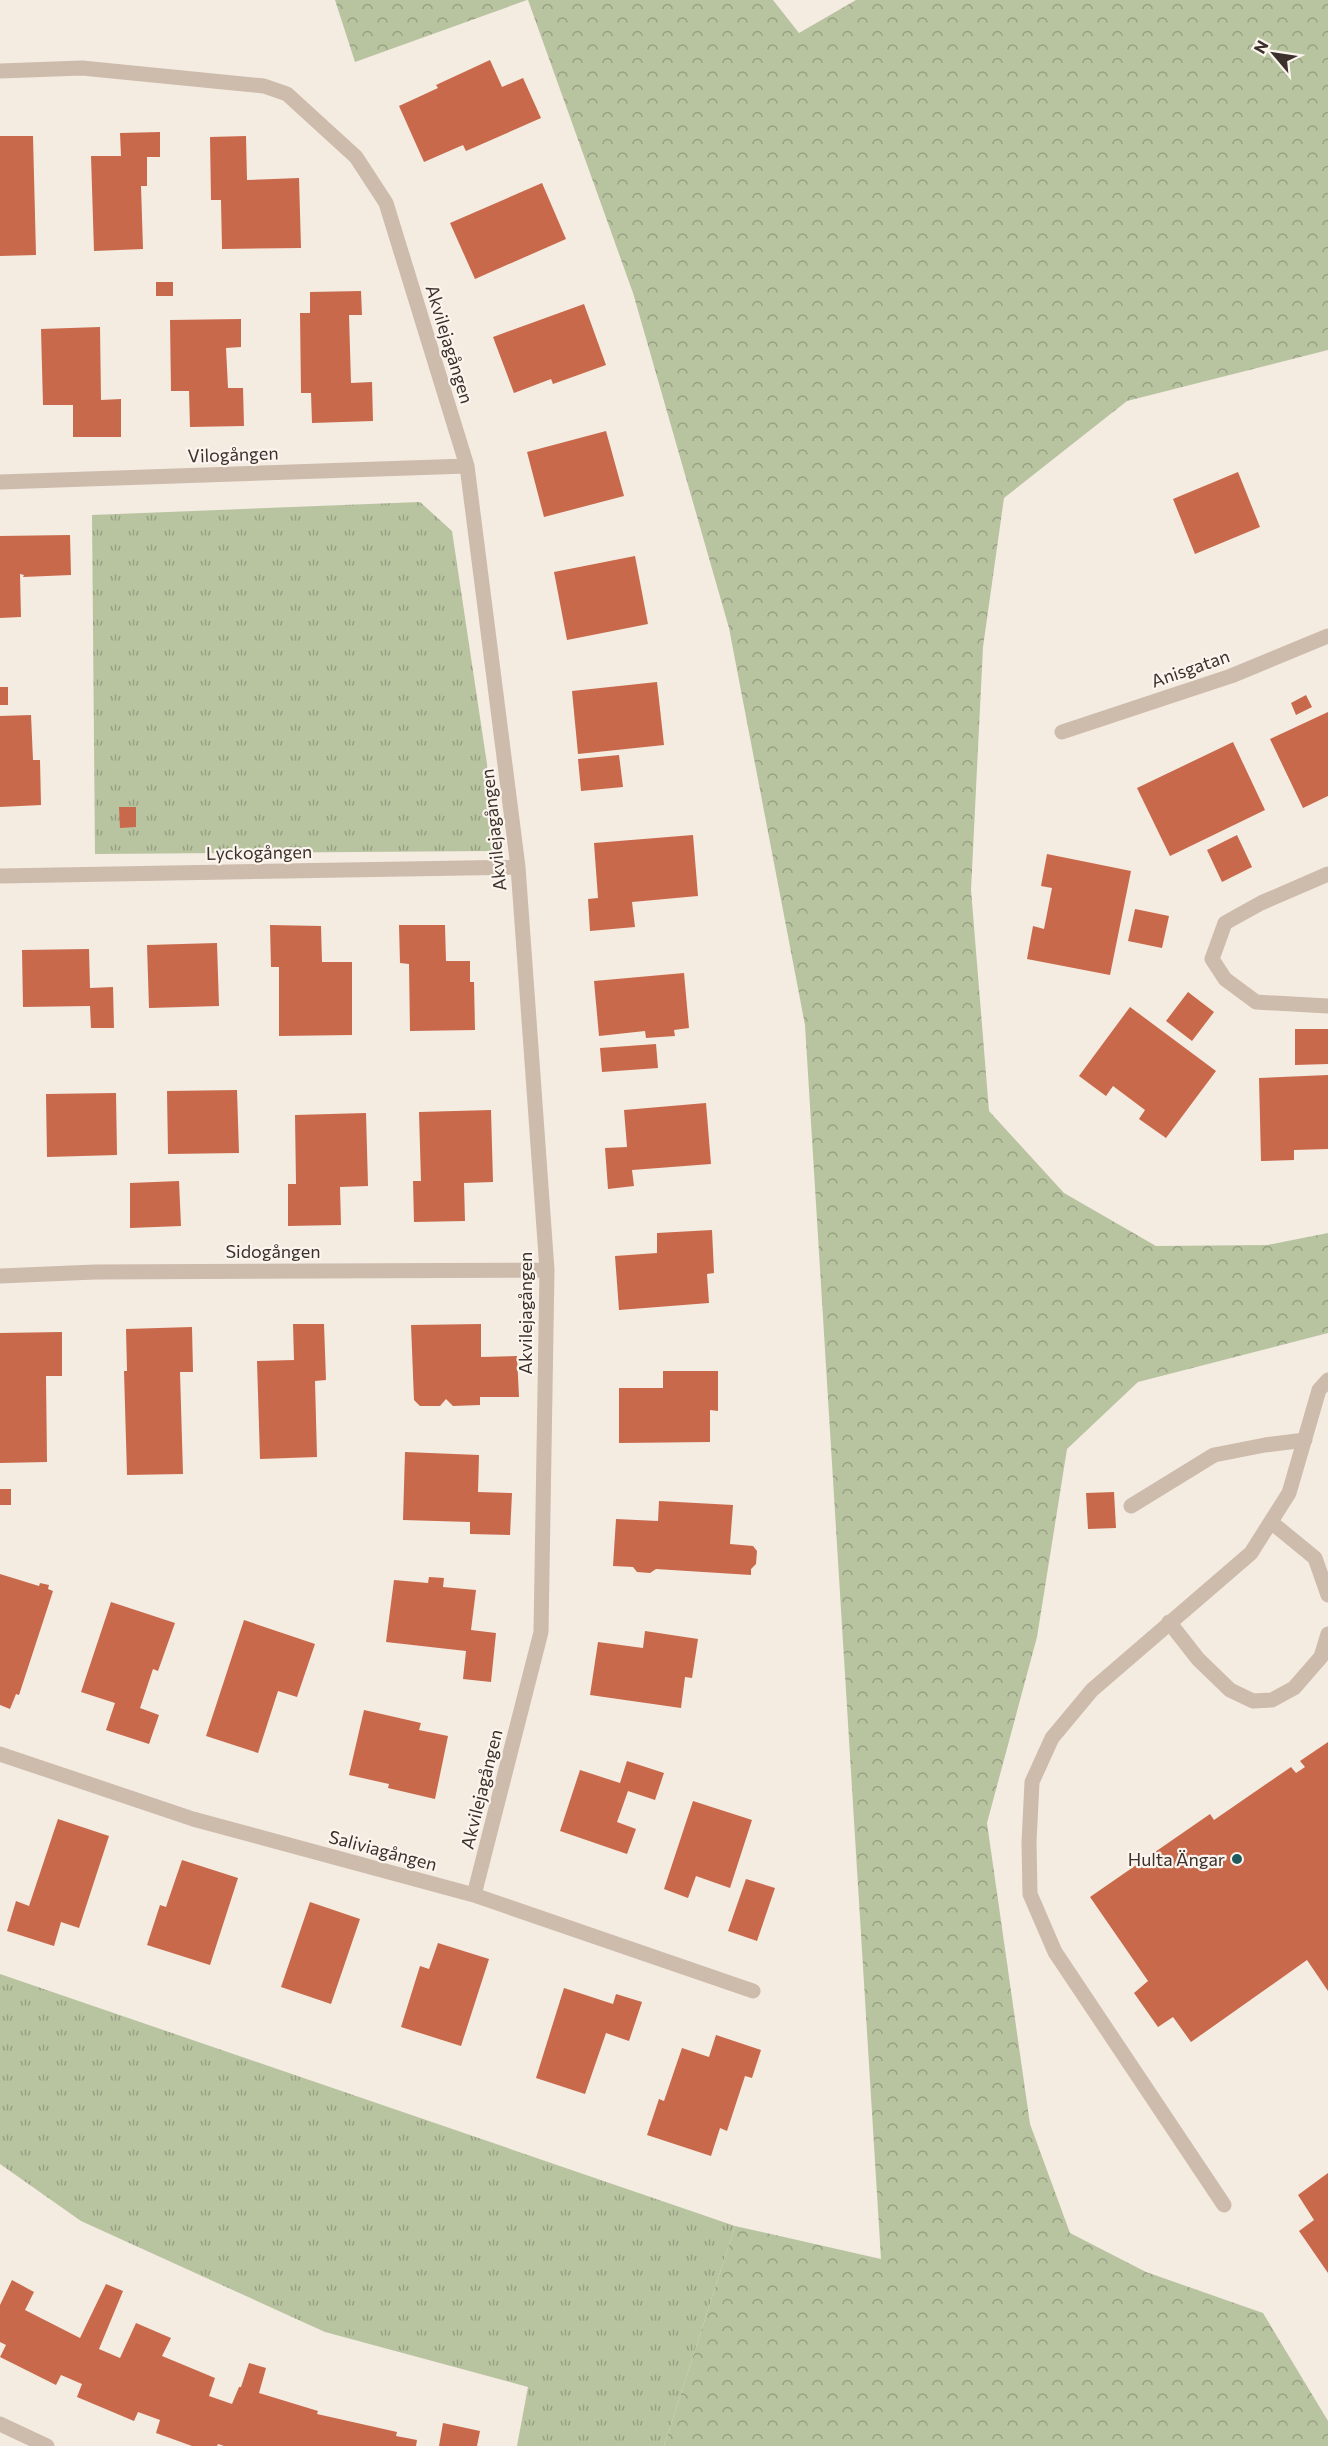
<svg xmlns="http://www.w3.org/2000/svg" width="1328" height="2446" font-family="Commissioner,sans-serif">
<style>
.grass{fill:url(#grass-tufts)}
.forest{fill:url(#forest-crowns)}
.building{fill:#c8694b}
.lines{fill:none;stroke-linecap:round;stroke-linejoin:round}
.service{stroke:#cdbbac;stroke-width:15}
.minor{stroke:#cdbbac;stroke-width:15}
.poi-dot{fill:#1f5a5e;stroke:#fbf5ee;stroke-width:2}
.labels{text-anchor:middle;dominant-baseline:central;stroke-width:4.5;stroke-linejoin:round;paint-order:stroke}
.street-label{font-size:18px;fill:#3b302b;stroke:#fbf5ee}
.poi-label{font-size:18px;fill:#3b302b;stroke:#fbf5ee;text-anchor:end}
</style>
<defs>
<pattern id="grass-tufts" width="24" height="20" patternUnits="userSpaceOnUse" patternTransform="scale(1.5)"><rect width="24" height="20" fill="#b8c4a0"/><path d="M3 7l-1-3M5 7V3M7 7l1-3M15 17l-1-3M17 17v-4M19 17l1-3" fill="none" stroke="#97a083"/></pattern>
<pattern id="forest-crowns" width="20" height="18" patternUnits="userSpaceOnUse" patternTransform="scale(1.5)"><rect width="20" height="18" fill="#b8c4a0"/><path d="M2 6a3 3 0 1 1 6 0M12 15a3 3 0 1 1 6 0" fill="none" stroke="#97a083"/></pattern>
</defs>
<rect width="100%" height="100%" fill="#f4ebe1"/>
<path class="grass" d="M 420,502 L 452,531 L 487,764 L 492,851 L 95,854 L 92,515 Z
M 0,1974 L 735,2226 L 664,2446 L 517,2446 L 528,2387 L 325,2332 L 81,2221 L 0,2164 Z"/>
<path class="forest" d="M 335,0 L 527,0 L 355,62 Z
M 528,0 L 773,0 L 799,33 L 856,0 L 1328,0 L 1328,350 L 1127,401 L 1004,498 L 983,647 L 971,890 L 989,1111 L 1064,1193 L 1156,1246 L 1267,1245 L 1328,1233 L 1328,1333 L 1138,1382 L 1067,1449 L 1037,1637 L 987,1823 L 1030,2124 L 1070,2233 L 1146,2272 L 1263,2313 L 1328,2421 L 1328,2446 L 664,2446 L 735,2226 L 881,2259 L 805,1025 L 729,628 L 633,293 Z"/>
<path class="building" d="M 490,60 L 502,87 L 523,78 L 541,118 L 466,151 L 463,145 L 424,162 L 399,106 L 438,88 L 436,85 Z
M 160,132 L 160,157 L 147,157 L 147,186 L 141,186 L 143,249 L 94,251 L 91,156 L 121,156 L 120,133 Z
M 0,136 L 33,136 L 36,255 L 0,256 Z
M 246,136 L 247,180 L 299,178 L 301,248 L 222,249 L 221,200 L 211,200 L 210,137 Z
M 542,183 L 566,239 L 475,279 L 450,223 Z
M 156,282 L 173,282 L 173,296 L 156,296 Z
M 361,291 L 362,315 L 349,315 L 351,383 L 372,382 L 373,421 L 312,423 L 311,393 L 301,393 L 300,313 L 310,313 L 310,292 Z
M 584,304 L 606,365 L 553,384 L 551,379 L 514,393 L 493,337 Z
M 241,319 L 241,347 L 226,348 L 228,388 L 243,388 L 244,426 L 190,427 L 189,391 L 171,391 L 170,320 Z
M 100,327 L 101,400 L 121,399 L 121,437 L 73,437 L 73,405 L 43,405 L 41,329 Z
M 606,431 L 624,496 L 544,517 L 527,452 Z
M 1238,472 L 1260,527 L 1195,554 L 1173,499 Z
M 70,535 L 71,575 L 23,577 L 24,575 L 20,574 L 21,617 L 0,618 L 0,536 Z
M 635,556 L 648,624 L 567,640 L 554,572 Z
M 657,682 L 664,745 L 578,754 L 572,691 Z
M 0,687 L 8,687 L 8,705 L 0,705 Z
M 1306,695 L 1312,707 L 1296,715 L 1291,703 Z
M 1328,712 L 1328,796 L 1303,808 L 1270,739 Z
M 31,715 L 33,760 L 40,760 L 41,805 L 0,807 L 0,716 Z
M 1233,742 L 1265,810 L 1170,856 L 1137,788 Z
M 619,755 L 623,787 L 581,791 L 578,759 Z
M 119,807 L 136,807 L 136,827 L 120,828 Z
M 693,835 L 698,896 L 632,902 L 635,927 L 590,931 L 588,899 L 598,898 L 594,843 Z
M 1237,835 L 1252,867 L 1222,882 L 1207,850 Z
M 1047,854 L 1131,871 L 1110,975 L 1027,959 L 1033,926 L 1044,929 L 1052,888 L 1041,886 Z
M 1135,909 L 1169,916 L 1162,948 L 1128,941 Z
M 270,925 L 321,926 L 322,962 L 352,962 L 352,1035 L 279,1036 L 279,967 L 271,967 Z
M 399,925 L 445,925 L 446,961 L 470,961 L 470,982 L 474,982 L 475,1030 L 410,1031 L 409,964 L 400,963 Z
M 217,943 L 219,1006 L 149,1008 L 147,945 Z
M 89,949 L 90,988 L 113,987 L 114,1028 L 91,1028 L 90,1006 L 23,1007 L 22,950 Z
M 684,973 L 689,1028 L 674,1030 L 675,1036 L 646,1038 L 645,1031 L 599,1036 L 594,981 Z
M 1188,992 L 1214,1012 L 1192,1041 L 1166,1021 Z
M 1130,1007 L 1216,1071 L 1166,1138 L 1139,1119 L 1145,1110 L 1113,1086 L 1106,1096 L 1079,1076 Z
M 1295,1029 L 1328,1029 L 1328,1064 L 1295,1065 Z
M 656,1044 L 658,1068 L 602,1072 L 600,1048 Z
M 1328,1075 L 1328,1149 L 1294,1150 L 1294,1160 L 1261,1161 L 1259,1078 Z
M 237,1090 L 239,1153 L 168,1154 L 167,1091 Z
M 116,1093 L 117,1155 L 47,1157 L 46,1094 Z
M 706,1103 L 711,1164 L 632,1170 L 634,1186 L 608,1189 L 605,1148 L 627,1147 L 624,1110 Z
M 491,1110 L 493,1182 L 464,1183 L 465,1221 L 414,1222 L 413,1181 L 421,1181 L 419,1112 Z
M 366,1113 L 368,1186 L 340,1187 L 341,1225 L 288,1226 L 288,1184 L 296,1184 L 295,1115 Z
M 179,1181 L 181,1226 L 130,1228 L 130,1183 Z
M 712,1230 L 714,1273 L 707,1274 L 709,1303 L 619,1310 L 615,1256 L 657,1253 L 657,1233 Z
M 293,1324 L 324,1324 L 326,1380 L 315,1381 L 317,1457 L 260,1459 L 257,1361 L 294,1360 Z
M 481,1324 L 481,1357 L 517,1356 L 519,1397 L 480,1397 L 480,1405 L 453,1406 L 446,1399 L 440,1406 L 420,1406 L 414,1400 L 411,1325 Z
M 192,1327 L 193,1372 L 180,1372 L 183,1474 L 127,1475 L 124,1371 L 127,1371 L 126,1329 Z
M 62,1332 L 62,1376 L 46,1376 L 47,1462 L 0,1463 L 0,1333 Z
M 663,1371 L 718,1371 L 718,1411 L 710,1410 L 710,1442 L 619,1443 L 619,1388 L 663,1388 Z
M 405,1452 L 479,1455 L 478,1492 L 512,1493 L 510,1535 L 470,1534 L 470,1522 L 403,1520 Z
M 0,1489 L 11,1489 L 11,1505 L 0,1505 Z
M 1114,1492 L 1116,1528 L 1088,1529 L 1086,1493 Z
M 659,1501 L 733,1505 L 730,1544 L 753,1546 L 757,1551 L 756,1564 L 751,1569 L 751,1575 L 656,1569 L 650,1573 L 637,1572 L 633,1567 L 613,1566 L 616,1519 L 658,1521 Z
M 0,1574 L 39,1586 L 40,1583 L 49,1585 L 48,1589 L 53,1591 L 19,1695 L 16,1694 L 10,1709 L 0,1705 Z
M 429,1577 L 444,1578 L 443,1587 L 476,1590 L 471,1630 L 496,1633 L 491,1682 L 463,1679 L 466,1651 L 386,1642 L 394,1580 L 428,1583 Z
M 111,1602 L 175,1623 L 158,1671 L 153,1669 L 140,1708 L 159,1715 L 149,1744 L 106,1730 L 115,1703 L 81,1692 Z
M 244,1620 L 315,1644 L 297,1697 L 278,1691 L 258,1753 L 206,1736 Z
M 645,1631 L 698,1639 L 692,1678 L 685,1677 L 681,1708 L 590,1695 L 598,1642 L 643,1648 Z
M 364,1710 L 421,1723 L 419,1730 L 448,1736 L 435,1799 L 388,1788 L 389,1784 L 349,1775 Z
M 1328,1742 L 1328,1991 L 1307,1960 L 1191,2042 L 1173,2017 L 1158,2027 L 1134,1993 L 1148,1981 L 1090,1897 L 1210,1814 L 1214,1820 L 1291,1767 L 1296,1773 L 1305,1767 L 1300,1761 Z
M 627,1761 L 664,1773 L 655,1800 L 628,1791 L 617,1822 L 636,1829 L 627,1854 L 560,1831 L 580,1770 L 620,1783 Z
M 693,1801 L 752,1820 L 730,1888 L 696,1876 L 688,1898 L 664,1889 Z
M 58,1819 L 109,1836 L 79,1928 L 61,1922 L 54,1946 L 7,1931 L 16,1901 L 29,1906 Z
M 182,1860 L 238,1878 L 210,1965 L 147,1945 L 160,1905 L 166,1907 Z
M 746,1879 L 775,1888 L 757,1941 L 728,1931 Z
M 310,1902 L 360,1919 L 331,2004 L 281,1987 Z
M 438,1943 L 489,1959 L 461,2046 L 401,2027 L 420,1966 L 429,1969 Z
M 564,1988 L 613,2004 L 616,1994 L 642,2002 L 629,2041 L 606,2033 L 585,2094 L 536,2078 Z
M 716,2035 L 761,2050 L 752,2078 L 745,2076 L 727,2131 L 720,2128 L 711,2156 L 647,2135 L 659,2099 L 664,2101 L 682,2048 L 709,2057 Z
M 1328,2173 L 1328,2273 L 1299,2231 L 1314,2220 L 1298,2195 Z
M 12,2280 L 34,2292 L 25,2310 L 80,2338 L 106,2284 L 123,2291 L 99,2349 L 120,2358 L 136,2323 L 171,2338 L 162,2356 L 215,2378 L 209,2396 L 232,2404 L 239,2387 L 241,2387 L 249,2363 L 266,2368 L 259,2393 L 318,2411 L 317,2414 L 397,2432 L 396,2436 L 417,2440 L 416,2446 L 224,2446 L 218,2444 L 217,2446 L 192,2446 L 156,2433 L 160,2420 L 138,2412 L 134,2421 L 77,2397 L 82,2384 L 61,2375 L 56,2385 L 0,2357 L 6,2345 L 0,2342 L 0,2305 Z
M 443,2423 L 480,2431 L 477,2446 L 439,2446 Z"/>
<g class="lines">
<path class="service" d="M 1328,874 L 1261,903 L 1225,923 L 1212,959 L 1225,979 L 1256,1002 L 1328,1006
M 1131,1506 L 1214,1455 L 1265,1445 L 1305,1440
M 1271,1522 L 1315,1558 L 1328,1595
M 1169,1622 L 1198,1659 L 1230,1690 L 1253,1701 L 1272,1700 L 1294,1688 L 1321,1657 L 1328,1634
M 1224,2205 L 1055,1952 L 1030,1894 L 1029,1842 L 1032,1782 L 1052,1738 L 1092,1690 L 1251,1553 L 1289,1493 L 1319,1390 L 1328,1380"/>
<path class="minor" d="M 0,71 L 82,68 L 264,86 L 287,94 L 356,157 L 386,203 L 467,466 L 518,867 L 547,1270 L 541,1632 L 474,1895
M 0,482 L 467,466
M 1062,732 L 1231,676 L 1328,636
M 0,876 L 518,867
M 0,1276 L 95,1272 L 547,1270
M 0,1754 L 193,1819 L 474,1895 L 753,1991
M 0,2424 L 47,2446"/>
</g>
<circle class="poi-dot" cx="1237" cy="1859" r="6"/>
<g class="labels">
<g class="street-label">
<text transform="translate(450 344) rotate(73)">Akvilejagången</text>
<text transform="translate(233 454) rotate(-2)">Vilogången</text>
<text transform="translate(1190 668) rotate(-19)">Anisgatan</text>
<text transform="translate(493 830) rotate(-96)">Akvilejagången</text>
<text transform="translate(259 852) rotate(-1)">Lyckogången</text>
<text x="273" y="1251">Sidogången</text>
<text transform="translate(525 1313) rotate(-90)">Akvilejagången</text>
<text transform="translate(481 1789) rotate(-76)">Akvilejagången</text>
<text transform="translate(383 1850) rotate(15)">Saliviagången</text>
</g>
<g class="poi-label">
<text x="1225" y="1859">Hulta Ängar</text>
</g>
</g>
<g transform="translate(1274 54) rotate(299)" stroke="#fbf5ee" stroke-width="4.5" paint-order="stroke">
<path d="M0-4.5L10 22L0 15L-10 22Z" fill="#3b302b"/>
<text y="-9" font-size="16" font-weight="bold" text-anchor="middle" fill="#3b302b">N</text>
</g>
</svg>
